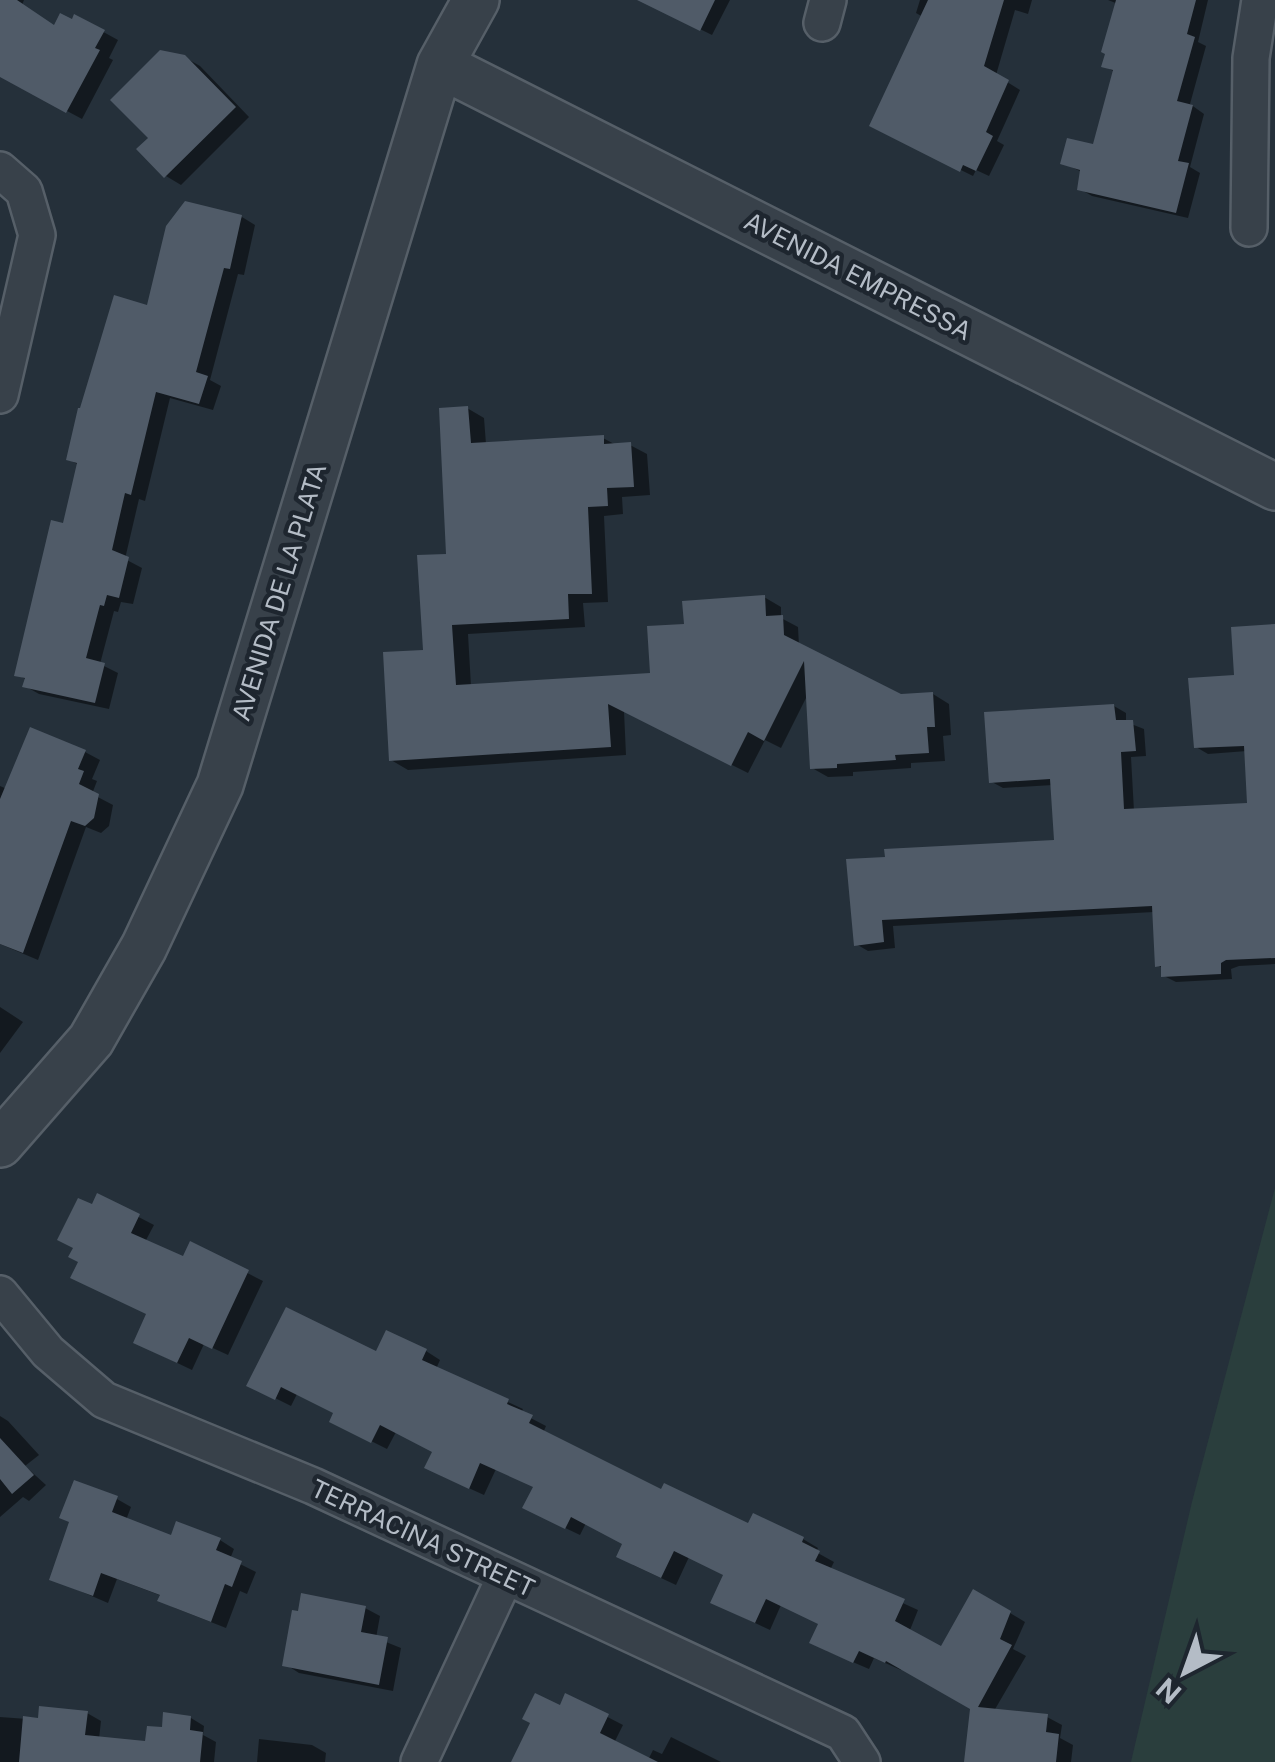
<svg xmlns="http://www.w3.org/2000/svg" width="1275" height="1762" font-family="'Public Sans',sans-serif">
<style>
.green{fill:#2a3e3d}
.shadow{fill:#0007}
.building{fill:#505b68}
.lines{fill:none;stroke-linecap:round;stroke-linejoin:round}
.minor-casing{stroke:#565f68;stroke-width:40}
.tertiary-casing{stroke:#565f68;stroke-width:50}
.minor{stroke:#38414a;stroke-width:35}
.tertiary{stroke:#38414a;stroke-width:45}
.labels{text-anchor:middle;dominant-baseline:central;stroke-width:9;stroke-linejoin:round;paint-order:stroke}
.street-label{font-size:25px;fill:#b4bcc6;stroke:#1e262f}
</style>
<rect width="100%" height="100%" fill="#25303a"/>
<path class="green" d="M 1275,1188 L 1275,1762 L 1131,1762 L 1192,1502 Z"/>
<path class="shadow" d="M 0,0 L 24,0 L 22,5 L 55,28 L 73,22 L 76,17 L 118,40 L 109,58 L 113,60 L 82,119 L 0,75 Z
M 641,0 L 730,0 L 712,35 Z
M 920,0 L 1032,0 L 1028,14 L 1015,10 L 996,75 L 1020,90 L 997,141 L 1004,145 L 989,176 L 976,170 L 973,176 L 884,132 L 923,17 L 916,13 Z
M 1108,0 L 1208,0 L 1198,42 L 1206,46 L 1190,104 L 1204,114 L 1190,167 L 1200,173 L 1188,218 L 1092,196 L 1080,189 L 1082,172 L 1063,163 L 1095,147 L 1115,72 L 1104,66 L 1118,4 Z
M 184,57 L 200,66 L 249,117 L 181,185 L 166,176 L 140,149 L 151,138 Z
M 242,217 L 255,225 L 244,275 L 238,274 L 210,380 L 221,386 L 213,410 L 170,398 L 145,501 L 139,499 L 125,559 L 142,568 L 133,604 L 121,602 L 118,612 L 114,611 L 100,664 L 118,673 L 109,709 L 39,694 L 25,686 L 27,680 L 17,674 L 65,526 L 79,465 L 68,459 L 149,308 Z
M 467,408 L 484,418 L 486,444 L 603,438 L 616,445 L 630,445 L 647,454 L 650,495 L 622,497 L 623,514 L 604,516 L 608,602 L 583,603 L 585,627 L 468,634 L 471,686 L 653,675 L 686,626 L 764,597 L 781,607 L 781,618 L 798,627 L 799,646 L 900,697 L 933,694 L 949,704 L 951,735 L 943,736 L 945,761 L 911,763 L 911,768 L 853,772 L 853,776 L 828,777 L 812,768 L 808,694 L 781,748 L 765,740 L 748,773 L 624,711 L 626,755 L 408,770 L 391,760 L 425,652 L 449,556 Z
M 1275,627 L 1275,964 L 1239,966 L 1231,969 L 1232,979 L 1176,982 L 1164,976 L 1164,969 L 1157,965 L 1154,912 L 893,926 L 895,948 L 868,951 L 856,944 L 849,861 L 1056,842 L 1053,785 L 1003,788 L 992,782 L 1114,706 L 1126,713 L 1126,722 L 1144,729 L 1146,756 L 1131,757 L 1134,811 L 1250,805 L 1247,751 L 1208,754 L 1196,747 L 1237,677 Z
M 85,752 L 100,760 L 92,779 L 97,781 L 92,794 L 113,805 L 109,826 L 101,833 L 86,827 L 38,960 L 0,944 L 0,786 L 7,789 Z
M 0,1007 L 23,1022 L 0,1053 Z
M 98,1196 L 154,1225 L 145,1242 L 184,1259 L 191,1244 L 263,1281 L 228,1355 L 204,1344 L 192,1370 L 150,1350 L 149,1314 L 81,1262 Z
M 426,1351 L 440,1360 L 436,1369 L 523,1409 L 521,1413 L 546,1426 L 543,1433 L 662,1493 L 749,1526 L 803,1539 L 818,1548 L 816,1552 L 834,1562 L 830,1570 L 918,1610 L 910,1630 L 942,1649 L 1010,1613 L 1025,1622 L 1013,1649 L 1026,1656 L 994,1711 L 1047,1717 L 1062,1725 L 1060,1738 L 1073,1745 L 1071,1762 L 967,1762 L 973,1708 L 902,1667 L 901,1670 L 874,1658 L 869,1669 L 827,1651 L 821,1624 L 781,1605 L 770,1630 L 728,1610 L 726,1575 L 689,1557 L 676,1585 L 633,1565 L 625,1543 L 586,1523 L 580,1535 L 540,1516 L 536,1487 L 496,1469 L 484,1495 L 442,1476 L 434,1451 L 396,1432 L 387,1449 L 347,1429 L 336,1413 L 297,1394 L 291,1406 L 249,1385 L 377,1355 Z
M 0,1416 L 8,1421 L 39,1455 L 25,1466 L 46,1485 L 29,1501 L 23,1497 L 0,1517 Z
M 117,1499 L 131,1507 L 126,1520 L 173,1538 L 220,1540 L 234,1549 L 230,1559 L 256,1572 L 247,1594 L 240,1591 L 226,1628 L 175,1608 L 160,1600 L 162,1596 L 117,1579 L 108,1603 L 52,1579 Z
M 365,1608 L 380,1616 L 376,1638 L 401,1648 L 393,1691 L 299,1673 L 285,1664 Z
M 567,1696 L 623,1725 L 614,1743 L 648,1760 L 653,1750 L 662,1754 L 671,1737 L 721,1762 L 525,1762 Z
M 87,1713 L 101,1721 L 99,1739 L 147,1744 L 164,1730 L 191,1718 L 204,1726 L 203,1735 L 216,1742 L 214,1762 L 0,1762 L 0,1717 L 41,1720 Z
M 259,1739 L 312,1745 L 326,1753 L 325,1762 L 257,1762 Z"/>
<path class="building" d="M 0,0 L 17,0 L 54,25 L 60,13 L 72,19 L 74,14 L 105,30 L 95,48 L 100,50 L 66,113 L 0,77 Z
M 637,0 L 715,0 L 700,31 Z
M 928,0 L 1004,0 L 984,66 L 1009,80 L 986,132 L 993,136 L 976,171 L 963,165 L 960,172 L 869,126 Z
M 1116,0 L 1196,0 L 1187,34 L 1195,37 L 1177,101 L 1193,105 L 1178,161 L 1189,163 L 1176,213 L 1077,190 L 1080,170 L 1060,164 L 1067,138 L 1093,144 L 1113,70 L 1101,67 L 1105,54 L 1101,52 Z
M 160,50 L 185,55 L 236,107 L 164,178 L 136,149 L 148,138 L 110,100 Z
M 185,201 L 242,215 L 230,269 L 224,268 L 196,372 L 208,376 L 199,404 L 156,392 L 131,495 L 125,493 L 112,550 L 129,557 L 119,598 L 107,595 L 104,606 L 100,605 L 86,658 L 105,663 L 95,703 L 22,687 L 25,678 L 14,676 L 51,520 L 63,523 L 77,463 L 66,460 L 78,408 L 80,408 L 114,295 L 147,305 L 166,226 Z
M 468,406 L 471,443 L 604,435 L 604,444 L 631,442 L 634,487 L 607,488 L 608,506 L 588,507 L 592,594 L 568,594 L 569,619 L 452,625 L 456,685 L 650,673 L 647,626 L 684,624 L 682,601 L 765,595 L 766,616 L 783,615 L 784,635 L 901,694 L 933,692 L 935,727 L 927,727 L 929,753 L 895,755 L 896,760 L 837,764 L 837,768 L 810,769 L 804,661 L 764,741 L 748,732 L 731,766 L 608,704 L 611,747 L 389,761 L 383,652 L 423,650 L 417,555 L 446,554 L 439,408 Z
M 1275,624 L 1275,958 L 1226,960 L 1221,963 L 1221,974 L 1161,977 L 1161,966 L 1155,967 L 1152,906 L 882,920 L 884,942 L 854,946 L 846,859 L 885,857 L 884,849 L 1054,840 L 1050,779 L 989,783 L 984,712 L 1114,704 L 1116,720 L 1133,720 L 1136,751 L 1121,752 L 1124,809 L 1247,803 L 1244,746 L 1194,748 L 1188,678 L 1234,675 L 1231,627 Z
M 30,727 L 86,750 L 78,769 L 84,771 L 79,784 L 99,794 L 94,818 L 85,826 L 71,821 L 23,953 L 0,944 L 0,799 Z
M 97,1193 L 140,1214 L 131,1233 L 183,1256 L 190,1241 L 249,1270 L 212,1349 L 189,1338 L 177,1363 L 133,1343 L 146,1314 L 70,1278 L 78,1262 L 68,1257 L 73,1248 L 57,1240 L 78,1198 L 92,1204 Z
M 286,1307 L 376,1351 L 386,1330 L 427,1349 L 422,1360 L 509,1399 L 507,1404 L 533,1415 L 529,1423 L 661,1489 L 664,1483 L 748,1523 L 753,1513 L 804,1537 L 802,1542 L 820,1551 L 815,1561 L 905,1599 L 895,1621 L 941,1646 L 973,1589 L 1011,1611 L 1000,1639 L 1012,1645 L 978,1707 L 1048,1714 L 1046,1732 L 1059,1734 L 1056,1762 L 964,1762 L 970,1709 L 886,1661 L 885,1663 L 859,1651 L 853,1663 L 809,1643 L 818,1624 L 766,1599 L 755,1623 L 710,1603 L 723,1575 L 674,1551 L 661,1578 L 616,1557 L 622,1544 L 571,1517 L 565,1529 L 522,1508 L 533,1487 L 480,1463 L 469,1489 L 424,1468 L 432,1452 L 380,1425 L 371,1443 L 329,1422 L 333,1413 L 281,1387 L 275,1400 L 246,1386 Z
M 0,1438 L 34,1475 L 12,1494 L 0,1479 Z
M 74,1480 L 118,1496 L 112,1512 L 171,1535 L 176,1521 L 221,1538 L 216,1550 L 242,1561 L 232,1587 L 225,1584 L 211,1622 L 157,1601 L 160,1595 L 101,1573 L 93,1596 L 49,1580 L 69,1522 L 59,1518 Z
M 301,1593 L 366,1606 L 361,1632 L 388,1637 L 379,1685 L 282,1666 L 292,1610 L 298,1611 Z
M 535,1693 L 560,1705 L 565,1693 L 609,1714 L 600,1733 L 658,1762 L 511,1762 L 530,1723 L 522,1719 Z
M 39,1706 L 88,1711 L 85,1735 L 145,1741 L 147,1726 L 162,1727 L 163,1712 L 191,1716 L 190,1730 L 203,1732 L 200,1762 L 19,1762 L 23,1716 L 38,1718 Z"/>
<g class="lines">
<defs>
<path id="minor" d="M 822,23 L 828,0
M 0,170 L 24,191 L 37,235 L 0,395
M 1249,228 L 1251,58 L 1260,0
M 0,1294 L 48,1352 L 104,1400 L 313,1486 L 843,1733 L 862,1762
M 419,1762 L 505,1577"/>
<path id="tertiary" d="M 440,65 L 1275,487
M 0,1144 L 91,1040 L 144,947 L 220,785 L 440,65 L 476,0"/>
</defs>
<use href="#minor" class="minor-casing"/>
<use href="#tertiary" class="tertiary-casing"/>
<use href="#minor" class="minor"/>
<use href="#tertiary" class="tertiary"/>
</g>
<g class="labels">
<g class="street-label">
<text transform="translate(858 276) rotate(27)">AVENIDA EMPRESSA</text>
<text transform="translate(279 592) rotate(-73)">AVENIDA DE LA PLATA</text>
<text transform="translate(423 1538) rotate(25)">TERRACINA STREET</text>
</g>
</g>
<g transform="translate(1185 1672) rotate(221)" stroke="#1e262f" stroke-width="8" paint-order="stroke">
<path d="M0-8L18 38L0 25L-18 38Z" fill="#b4bcc6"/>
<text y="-15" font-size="28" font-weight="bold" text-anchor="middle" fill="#b4bcc6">N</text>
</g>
</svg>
